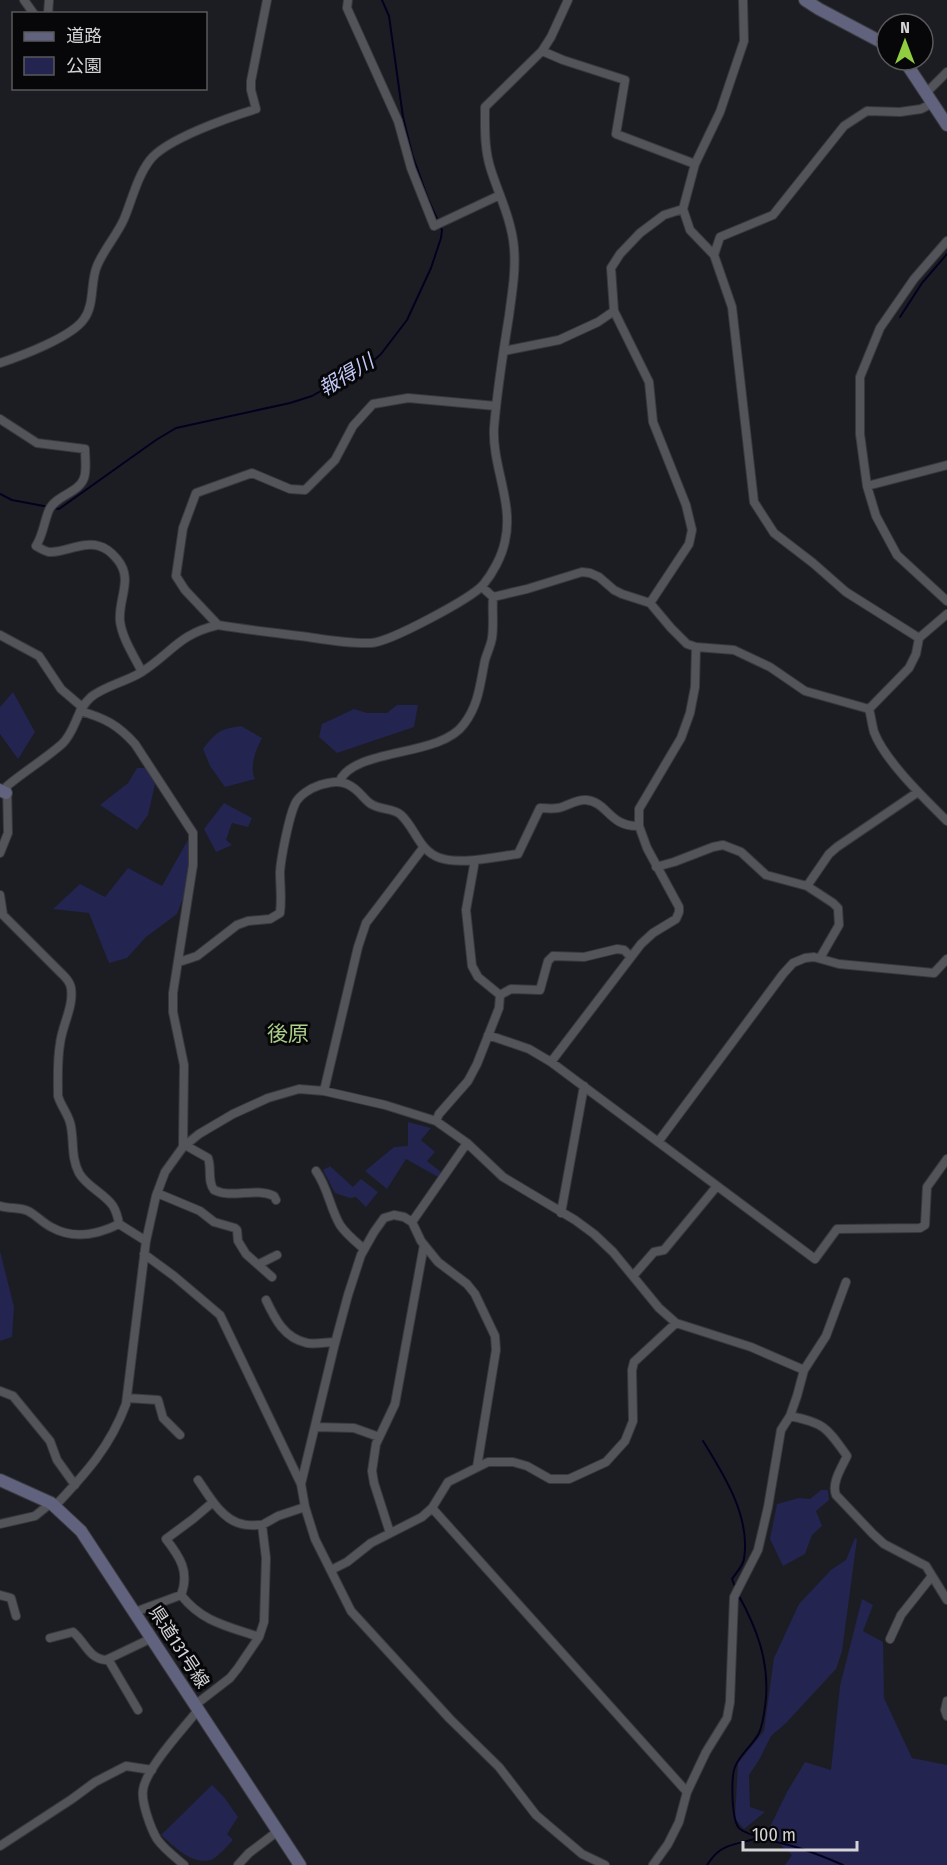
<svg xmlns="http://www.w3.org/2000/svg" width="947" height="1865" font-family="'Fira Sans Condensed','Noto Sans JP',sans-serif">
	<rect width="100%" height="100%" fill="#1c1d22"/>
	<path fill="#23244f" d="M 13,692 L 35,732 L 18,759 L 0,734 L 0,707 Z
		M 397,705 L 418,705 L 414,727 L 337,753 L 319,737 L 322,724 L 354,709 L 367,713 L 387,713 Z
		M 241,726 L 262,738 C 256,750 249,766 255,779 L 225,787 L 210,766 L 203,749 C 216,732 220,729 241,726 Z
		M 137,768 L 146,768 L 155,784 L 148,815 L 137,830 L 100,805 L 128,783 Z
		M 224,803 L 252,818 L 248,827 L 232,823 L 226,840 L 232,845 L 216,852 L 204,829 Z
		M 189,838 L 189,866 L 185,893 L 177,914 L 146,937 L 127,958 L 109,963 L 89,913 L 53,909 L 80,884 L 105,897 L 128,868 L 162,886 Z
		M 408,1122 L 431,1128 L 421,1140 L 435,1152 L 427,1161 L 441,1172 L 438,1177 L 406,1159 L 387,1189 L 365,1171 L 394,1147 L 408,1146 Z
		M 330,1166 L 353,1187 L 361,1179 L 378,1192 L 366,1207 L 356,1197 L 350,1198 L 335,1193 L 323,1170 Z
		M 0,1251 L 14,1307 L 12,1337 L 0,1341 Z
		M 821,1490 L 828,1490 L 829,1500 L 816,1511 L 822,1526 L 812,1535 L 805,1554 L 783,1566 L 770,1539 L 777,1504 L 799,1498 L 810,1499 Z
		M 855,1538 L 857,1539 L 842,1651 L 836,1669 L 786,1723 L 771,1736 L 759,1760 L 749,1775 L 750,1807 L 765,1812 L 744,1829 L 735,1819 L 738,1763 L 764,1731 L 774,1658 L 799,1604 L 831,1570 L 846,1560 Z
		M 862,1599 L 873,1605 L 863,1631 L 883,1642 L 884,1698 L 912,1758 L 947,1765 L 947,1865 L 785,1865 L 792,1855 L 767,1833 L 787,1792 L 805,1762 L 831,1770 L 840,1686 Z
		M 212,1785 L 224,1797 L 238,1817 L 227,1834 L 233,1840 C 228,1845 217,1858 211,1860 C 191,1865 174,1846 161,1835 Z"/>
	<g fill="none" stroke-linecap="round" stroke-linejoin="round">
		<path stroke="#040020" stroke-width="2" d="M 900,317 L 922,283 L 947,254
			M 0,494 L 12,500 L 49,507
			M 54,508 L 59,509 L 156,440 L 176,428 L 290,403 L 312,396 L 372,362 L 381,354 L 407,320 L 431,268 L 441,238 L 442,230 L 428,199 L 412,154 L 403,117 L 389,16 L 382,0
			M 703,1441 C 724,1475 751,1517 744,1559 C 743,1566 736,1573 732,1579 L 736,1589
			M 738,1594 C 756,1627 769,1659 766,1698 C 765,1708 763,1724 759,1733 C 753,1745 740,1754 735,1767 C 731,1777 731,1822 740,1829 C 750,1837 782,1843 796,1847 C 812,1852 827,1858 843,1865
			M 707,1865 C 710,1861 713,1856 717,1853 C 727,1843 746,1843 759,1837"/>
		<defs>
			<path id="street" d="M 24,0 L 34,14
				M 348,0 L 347,8 L 398,121 L 411,168 L 434,226 L 500,195
				M 48,14 L 49,0
				M 542,51 L 563,60 L 625,80 L 616,134 L 695,164 L 683,209 L 690,230 L 714,255 L 732,307 L 754,502 L 774,533 L 813,563 L 846,592 L 919,638
				M 926,93 L 947,72
				M 695,164 L 720,112 L 744,41 L 743,0
				M 947,241 L 914,279 L 880,328 L 860,377 L 860,434 L 867,486 L 876,516 L 897,555 L 947,601
				M 714,255 L 720,237 L 773,215 L 844,126 L 867,111 L 900,112 L 921,109 L 933,103
				M 504,351 L 559,340 L 598,322 L 614,311
				M 0,363 C 21,356 72,337 84,319 C 95,304 90,282 97,266 C 104,249 117,235 124,219 C 132,200 137,177 150,160 C 166,139 230,117 256,109 L 251,90 L 251,81 L 267,0
				M 0,419 L 37,443 L 85,449 C 85,457 87,470 84,478 C 79,493 56,495 49,510 C 44,522 43,535 36,546 C 40,548 44,551 49,552 C 64,553 82,541 99,546 C 107,548 112,553 117,559 C 134,579 118,598 120,621 C 122,638 134,656 142,672
				M 867,486 L 947,465
				M 482,587 L 493,597 L 527,589 L 582,572 L 590,573 L 599,577 L 614,590 L 622,594 L 650,603 L 671,628 L 687,644 L 696,647 L 734,650 L 770,667 L 805,691 L 869,709
				M 650,603 L 689,544 L 692,530 L 686,505 L 653,422 L 649,382 L 614,311 L 611,268 L 620,254 L 640,233 L 664,215 L 683,209
				M 218,625 L 185,590 L 176,576 L 183,528 L 196,493 L 252,473 L 290,489 L 305,490 L 335,460 L 353,426 L 373,404 L 408,398 L 496,406
				M 0,635 L 39,656 L 61,689 L 82,707
				M 869,709 C 871,716 872,725 874,732 C 885,761 925,799 947,821
				M 869,709 L 909,668 L 916,654 L 919,638 L 947,614
				M 80,711 C 105,718 118,725 135,744 L 193,833 L 193,865 L 173,993 L 173,1012 L 184,1065 L 183,1147
				M 339,782 C 354,747 440,758 464,724 C 479,704 480,684 485,660 C 487,653 491,645 492,638 C 494,625 492,610 493,597
				M 0,853 L 8,833 L 7,786 C 25,771 45,759 62,744 C 76,731 76,710 91,697 C 105,686 125,682 140,673 C 171,654 178,634 218,625 C 248,630 278,633 308,637 C 328,640 351,644 371,643 C 390,642 470,599 483,585 C 493,573 502,556 505,541 C 514,503 492,466 494,428 C 497,391 503,353 509,316 C 512,293 516,271 514,248 C 512,221 499,195 491,170 C 484,149 485,128 485,107 L 542,51 L 551,37 L 568,0
				M 475,860 L 466,910 L 472,966 L 478,977 L 500,995
				M 656,867 L 674,862 L 713,847 L 723,845 L 741,852 L 766,875 L 807,886 L 833,903 L 838,908 L 839,925 L 820,958
				M 807,886 L 829,854 L 837,847 L 918,792
				M 0,895 L 3,915 L 61,973 C 65,977 70,981 71,988 C 74,1007 62,1025 60,1044 C 57,1061 58,1079 58,1096 C 61,1107 70,1116 71,1127 C 74,1142 71,1158 79,1173 C 87,1187 104,1193 113,1206 C 116,1211 118,1218 119,1224 L 146,1241
				M 179,962 L 197,956 L 237,925 L 248,921 L 270,919 L 280,913 C 282,899 280,885 280,872 C 281,857 289,817 295,804 C 299,795 311,788 320,785 C 329,783 338,780 347,784 C 359,789 363,799 371,804 C 380,810 394,808 401,815 C 416,829 419,851 440,858 C 461,865 495,857 518,854 L 540,808 C 546,808 553,809 558,808 C 568,806 576,799 586,800 C 608,802 609,827 639,826
				M 500,995 L 511,989 L 540,990 L 548,961 L 553,956 L 584,957 L 617,949 L 624,950 L 631,957
				M 488,1035 L 529,1049 L 551,1062 L 815,1259 L 837,1229 L 920,1228 L 925,1225 L 927,1187 L 947,1159
				M 551,1062 L 641,944 L 653,933 L 676,919 L 679,912 L 679,907 L 647,848 L 639,826 L 639,809 L 681,738 L 690,713 L 695,687 L 696,647
				M 324,1091 L 358,947 L 366,923 L 423,848
				M 436,1121 L 439,1114 L 468,1081 L 477,1064 L 499,1008 L 500,995
				M 658,1142 L 783,974 L 793,963 L 805,958 L 814,957 L 839,964 L 934,973 L 947,959
				M 185,1145 L 208,1158 C 212,1169 207,1181 214,1190 C 232,1199 255,1187 274,1196 L 276,1200
				M 316,1171 C 328,1188 330,1208 340,1225 C 346,1234 356,1242 364,1249
				M 157,1193 L 200,1211 L 214,1222 L 235,1228 L 237,1230 L 238,1241 L 246,1254 L 272,1277
				M 0,1206 C 9,1209 20,1207 28,1211 C 36,1215 43,1223 51,1227 C 74,1240 97,1235 119,1224
				M 561,1213 L 584,1086
				M 412,1222 L 467,1143
				M 144,1254 L 174,1276 L 220,1315 L 301,1484 L 305,1507 L 315,1539 L 351,1611 L 450,1719 L 499,1767 L 536,1815 L 582,1854 L 605,1865
				M 259,1264 L 277,1255
				M 633,1276 L 654,1252 L 664,1250 L 717,1186
				M 266,1300 C 275,1319 284,1338 307,1343 C 315,1345 326,1342 335,1342
				M 0,1391 L 13,1396 L 50,1441 L 57,1460 L 75,1485
				M 127,1398 L 158,1400 L 163,1418 L 180,1435
				M 790,1416 C 825,1423 827,1428 847,1456 C 842,1467 831,1483 836,1495 L 873,1534 L 884,1544 L 926,1566 L 947,1600
				M 315,1427 L 354,1428 L 379,1437
				M 198,1480 C 209,1496 222,1520 242,1524 C 248,1526 256,1525 262,1525
				M 301,1484 L 334,1347 L 348,1295 L 361,1255 L 374,1232 L 384,1218 L 394,1215 L 404,1217 L 412,1222 L 421,1241 L 438,1262 L 467,1284 L 475,1294 L 495,1336 L 496,1350 L 477,1467
				M 55,1506 C 86,1473 110,1447 126,1404 L 146,1241 L 156,1196 L 165,1172 L 183,1147 L 199,1134 L 233,1114 L 268,1098 L 299,1089 L 324,1091 L 385,1105 L 436,1121 L 467,1143 L 503,1177 L 575,1220 L 594,1234 L 613,1252 L 659,1308 L 676,1323 L 751,1347 L 804,1370
				M 432,1508 L 687,1792
				M 0,1524 L 35,1516 L 51,1503
				M 390,1533 L 374,1483 L 372,1471 L 376,1444 L 395,1404 L 424,1245
				M 331,1570 L 347,1562 L 371,1543 L 422,1517 L 432,1508 L 448,1482 L 488,1462 L 513,1462 L 527,1466 L 550,1479 L 569,1479 L 606,1462 L 625,1441 L 633,1421 L 632,1370 L 634,1362 L 676,1323
				M 0,1595 L 11,1598 L 16,1616
				M 181,1595 C 202,1622 227,1626 259,1637
				M 135,1612 L 181,1595 C 190,1572 180,1557 166,1539 L 193,1519 L 213,1502
				M 50,1638 L 73,1632 C 85,1642 89,1659 106,1660 L 152,1638
				M 890,1639 L 901,1615 L 932,1576
				M 108,1659 L 138,1710
				M 947,1701 L 945,1710 L 947,1716
				M 195,1705 L 230,1678 L 238,1668 L 259,1637 L 264,1622 L 266,1558 L 262,1525 L 278,1516 L 305,1507
				M 0,1846 L 72,1799 L 95,1782 L 126,1766 L 152,1770
				M 184,1865 C 175,1857 164,1849 157,1839 C 151,1829 141,1802 143,1790 C 146,1768 184,1728 198,1710
				M 238,1865 L 249,1853 L 278,1831
				M 653,1865 L 668,1844 L 679,1822 L 687,1792 L 706,1752 L 727,1718 L 730,1702 L 734,1597 L 758,1550 L 768,1507 L 781,1430 L 790,1416 L 797,1396 L 804,1370 L 826,1336 L 846,1282"/>
			<path id="secondary" d="M 805,0 L 819,9 L 887,45
				M 904,60 L 947,125
				M 0,790 L 6,793
				M 0,1480 L 51,1503 L 81,1531 L 300,1865"/>
		</defs>
		<use href="#street" stroke="#38383c" stroke-width="10"/>
		<use href="#secondary" stroke="#38383c" stroke-width="14"/>
		<use href="#street" stroke="#53535a" stroke-width="8"/>
		<use href="#secondary" stroke="#61627d" stroke-width="12"/>
	</g>
	<g text-anchor="middle" stroke-width="6" stroke-linejoin="round" paint-order="stroke">
		<g font-size="18" fill="#d4d4d8" stroke="#070709">
			<text transform="translate(179 1647) rotate(57)" y="6">県道131号線</text>
		</g>
		<g font-size="20" font-style="italic" fill="#c4c9f7" stroke="#070709">
			<text transform="translate(346 375) rotate(-31)" y="7">報得川</text>
		</g>
		<g font-size="21" fill="#abce88" stroke="#070709">
			<text x="288" y="1041">後原</text>
		</g>
	</g>
	<rect x="12" y="12" width="195" height="78" fill="#070709" stroke="#59595c" stroke-width="1.5"/>
	<rect x="24" y="32" width="30" height="9" fill="#61627d" stroke="#59595c" stroke-width="1.5"/>
	<text x="66" y="42" font-size="18" fill="#d4d4d8">道路</text>
	<rect x="24" y="57" width="30" height="18" fill="#23244f" stroke="#59595c" stroke-width="1.5"/>
	<text x="66" y="72" font-size="18" fill="#d4d4d8">公園</text>
	<g transform="translate(905 42)"><circle r="28" fill="#070709" stroke="#59595c" stroke-width="1.5"/>
	<path d="M0-4.5L10 22L0 15L-10 22Z" fill="#90cd40"/>
	<text y="-9" font-size="16" font-weight="bold" text-anchor="middle" fill="#d4d4d8">N</text>
	</g>
	<path d="M743 1841v9h114v-9" fill="none" stroke="#d4d4d8" stroke-width="3"/>
	<text x="752" y="1841" font-size="18" fill="#d4d4d8" stroke="#070709" stroke-width="4.5" paint-order="stroke">100 m</text>
</svg>
